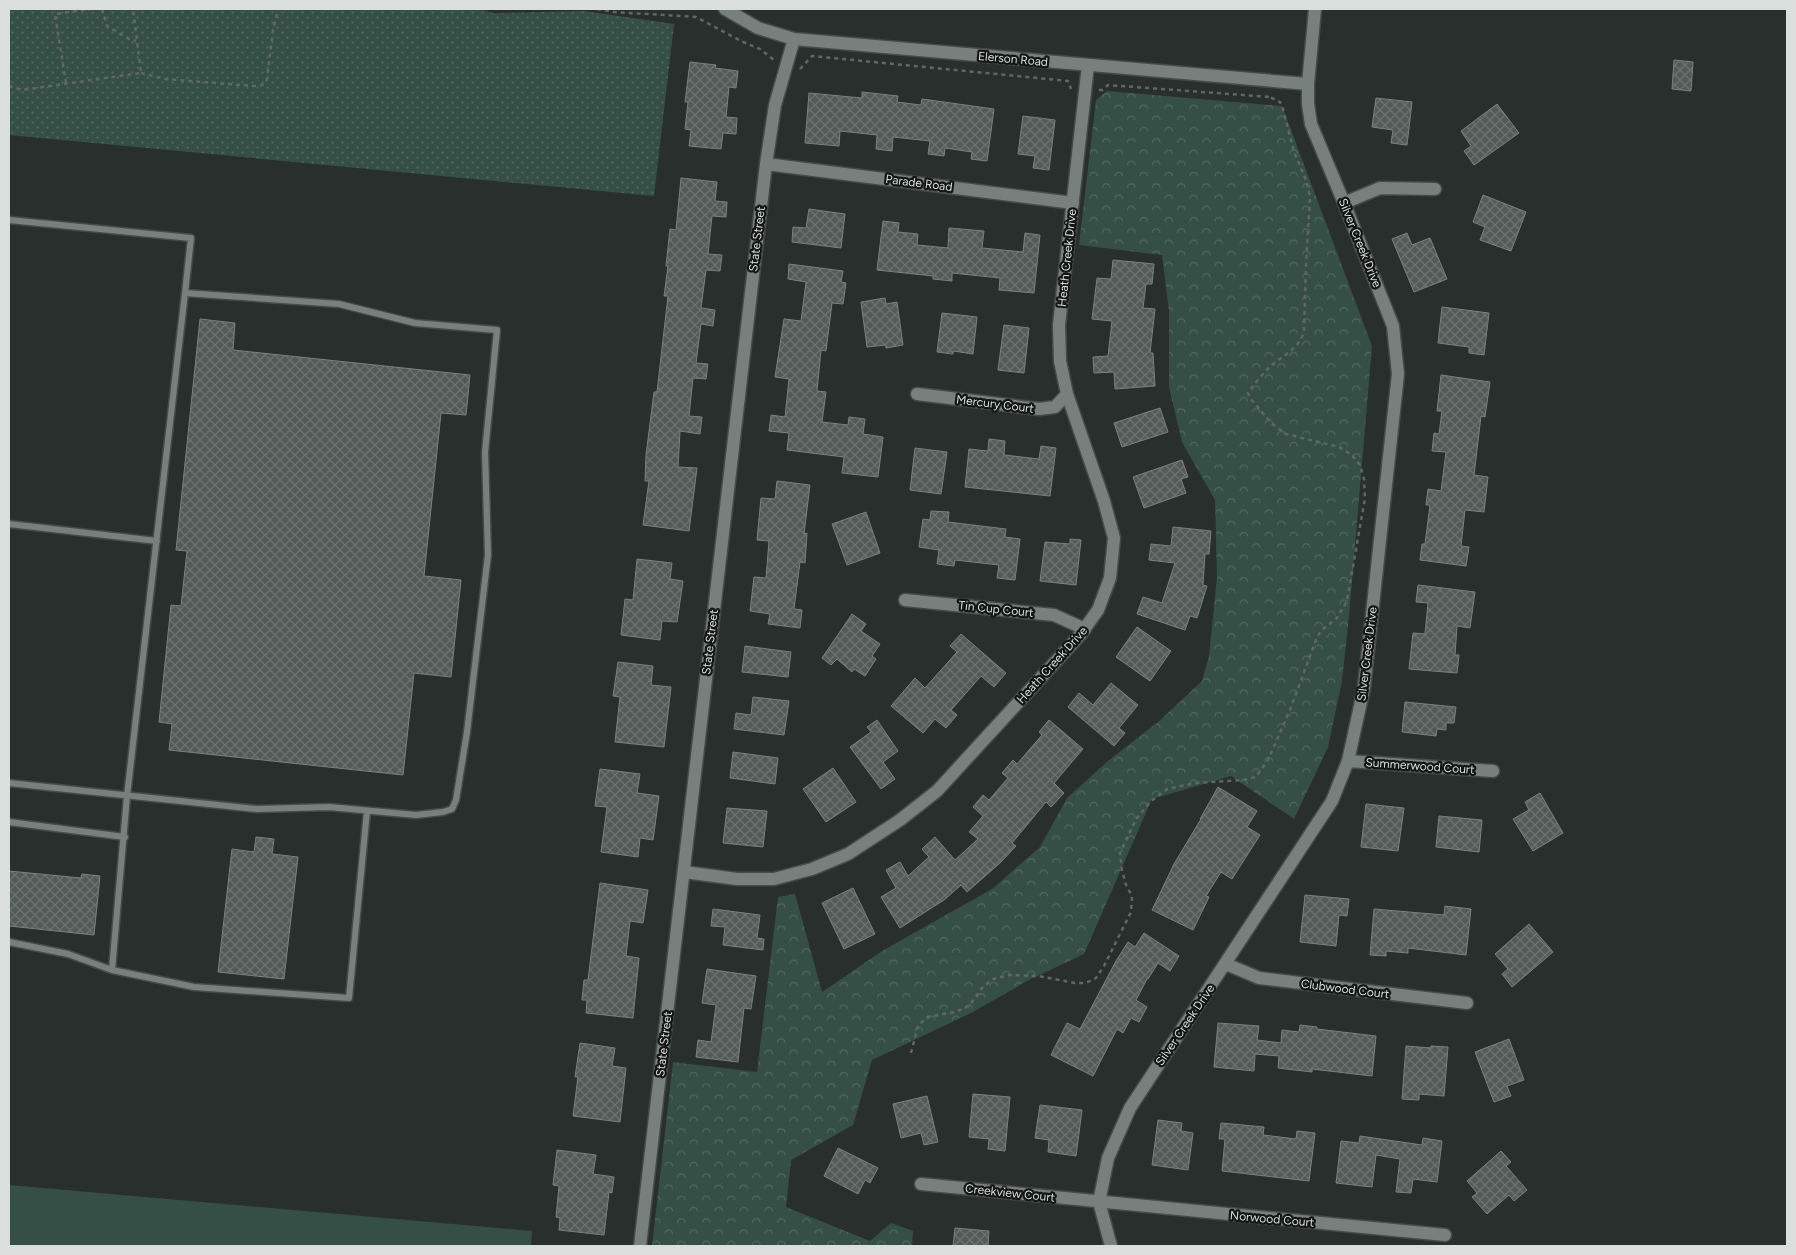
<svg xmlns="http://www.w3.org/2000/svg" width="1796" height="1255" font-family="Figtree,sans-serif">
	<defs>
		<pattern id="forest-crowns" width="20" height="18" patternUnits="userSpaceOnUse" patternTransform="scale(1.25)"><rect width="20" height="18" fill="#354f46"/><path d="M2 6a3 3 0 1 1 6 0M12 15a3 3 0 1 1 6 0" fill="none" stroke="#526860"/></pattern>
		<pattern id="park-dots" width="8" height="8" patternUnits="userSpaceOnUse" patternTransform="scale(1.25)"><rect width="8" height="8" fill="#354f46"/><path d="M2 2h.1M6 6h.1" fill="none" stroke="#526860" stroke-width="1.8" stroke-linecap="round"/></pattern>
		<pattern id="building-cross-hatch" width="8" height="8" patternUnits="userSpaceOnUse" patternTransform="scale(1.25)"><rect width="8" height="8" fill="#535b58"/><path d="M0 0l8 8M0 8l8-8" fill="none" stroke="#6b7270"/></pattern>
	</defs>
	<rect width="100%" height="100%" fill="#282f2c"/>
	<path fill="#354f46" d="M 9,1185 L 532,1231 L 531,1246 L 9,1246 Z"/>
	<path fill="url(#forest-crowns)" d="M 1107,91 L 1282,106 L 1372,346 L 1349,616 L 1342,681 L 1328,747 L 1294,819 L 1231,776 L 1152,799 L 1084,954 L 1027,981 L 971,1013 L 872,1060 L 853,1125 L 791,1160 L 786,1207 L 870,1241 L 891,1223 L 913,1231 L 912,1246 L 652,1246 L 673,1062 L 757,1072 L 778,897 L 795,894 L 822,992 L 882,951 L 992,889 L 1040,847 L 1067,798 L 1108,761 L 1158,722 L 1202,681 L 1209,656 L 1217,577 L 1215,500 L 1182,442 L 1169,387 L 1169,311 L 1162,255 L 1079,245 L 1096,100 Z"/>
	<path fill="url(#park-dots)" d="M 9,9 L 478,9 L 494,13 L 584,11 L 674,24 L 654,196 L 9,135 Z"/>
	<path fill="url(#building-cross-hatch)" stroke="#7a827f" d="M 1674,60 L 1693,62 L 1691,91 L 1672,89 Z
		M 690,62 L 716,65 L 715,68 L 738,71 L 736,88 L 729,87 L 726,117 L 737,118 L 736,134 L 723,133 L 721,149 L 689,146 L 691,130 L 685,129 L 688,102 L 685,102 Z
		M 862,92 L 898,96 L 897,102 L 921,105 L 922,99 L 994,109 L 987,161 L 971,159 L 972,152 L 945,148 L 944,156 L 928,154 L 930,141 L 893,137 L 892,151 L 876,149 L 877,135 L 840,131 L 839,146 L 805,143 L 809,93 L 862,98 Z
		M 1376,98 L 1412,102 L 1407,145 L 1391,143 L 1393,130 L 1372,127 Z
		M 1497,104 L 1519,133 L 1474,165 L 1464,151 L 1471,146 L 1461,131 Z
		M 1023,116 L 1055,120 L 1049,170 L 1033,168 L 1035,156 L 1018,154 Z
		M 681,178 L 717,182 L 715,201 L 727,202 L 726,217 L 712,216 L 708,254 L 722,255 L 720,271 L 706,270 L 701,308 L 715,310 L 713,326 L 701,324 L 696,363 L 708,364 L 706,379 L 693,378 L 689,416 L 702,417 L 700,434 L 680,431 L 678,467 L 697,468 L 689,531 L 643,525 L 649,481 L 645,481 L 646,455 L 654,392 L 657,392 L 668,296 L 664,296 L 668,266 L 666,266 L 670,229 L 676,230 Z
		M 1483,195 L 1526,212 L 1511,251 L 1480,240 L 1485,227 L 1473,222 Z
		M 809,209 L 845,214 L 841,248 L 792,242 L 793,227 L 806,228 Z
		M 883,221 L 899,223 L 898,232 L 918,234 L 917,245 L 948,248 L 949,228 L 984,231 L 982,248 L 1023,252 L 1025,233 L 1040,235 L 1034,293 L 999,290 L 1000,278 L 952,273 L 952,281 L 933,279 L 933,276 L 877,270 Z
		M 1407,233 L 1412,245 L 1430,238 L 1447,279 L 1414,292 L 1392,239 Z
		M 1113,260 L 1154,264 L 1152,284 L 1146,284 L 1143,308 L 1155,309 L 1150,353 L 1153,353 L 1155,386 L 1115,389 L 1114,372 L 1094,373 L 1093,357 L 1108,356 L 1112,321 L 1092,319 L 1097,278 L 1111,279 Z
		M 789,264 L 843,271 L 841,282 L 846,283 L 843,304 L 832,303 L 826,351 L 821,350 L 817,391 L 826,392 L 822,422 L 848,425 L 849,417 L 865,419 L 863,434 L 883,437 L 878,477 L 842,473 L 844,457 L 787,450 L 789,433 L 769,431 L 771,415 L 785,417 L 789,379 L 775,377 L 784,319 L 801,321 L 806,282 L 788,279 Z
		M 885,298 L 886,304 L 897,302 L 903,345 L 886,348 L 886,345 L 867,347 L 861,302 Z
		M 1442,307 L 1489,313 L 1484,355 L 1469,353 L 1469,347 L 1438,343 Z
		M 942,313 L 977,317 L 973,354 L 953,351 L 953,354 L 937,352 Z
		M 200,319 L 235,323 L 233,350 L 470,375 L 466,415 L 441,413 L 424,576 L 461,580 L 451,677 L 414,673 L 403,775 L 169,750 L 172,724 L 159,722 L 171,605 L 181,606 L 187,551 L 176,550 Z
		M 1004,325 L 1029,328 L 1024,373 L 998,370 Z
		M 1441,375 L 1490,382 L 1485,417 L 1481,416 L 1474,475 L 1488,477 L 1484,512 L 1465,510 L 1461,546 L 1469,547 L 1466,566 L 1420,560 L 1422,544 L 1425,544 L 1430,505 L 1426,505 L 1428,489 L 1441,491 L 1446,452 L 1432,451 L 1434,433 L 1439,434 L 1442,411 L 1437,411 Z
		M 1160,408 L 1168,432 L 1122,447 L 1114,423 Z
		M 989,439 L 1005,441 L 1004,455 L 1039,459 L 1041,446 L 1056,448 L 1050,496 L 965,487 L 969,449 L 988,451 Z
		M 915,448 L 947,452 L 941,494 L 910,490 Z
		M 1182,460 L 1188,477 L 1181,479 L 1186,493 L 1144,508 L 1133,477 Z
		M 777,481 L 810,485 L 804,534 L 807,533 L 805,563 L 800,562 L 794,609 L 802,610 L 800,628 L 768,624 L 770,614 L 750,611 L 754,577 L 766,578 L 769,541 L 757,540 L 761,498 L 775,499 Z
		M 931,511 L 949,512 L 948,522 L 1006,529 L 1005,537 L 1020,539 L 1015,580 L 997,578 L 999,565 L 955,560 L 954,566 L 937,564 L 939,550 L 919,547 L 923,519 L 930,520 Z
		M 866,512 L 880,553 L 847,565 L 832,524 Z
		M 1173,527 L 1211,531 L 1209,554 L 1205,554 L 1203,585 L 1207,586 L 1197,618 L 1190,616 L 1185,630 L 1137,614 L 1143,597 L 1162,603 L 1175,563 L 1149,560 L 1151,544 L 1171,546 Z
		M 1070,539 L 1081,540 L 1076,585 L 1040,581 L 1045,542 L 1070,544 Z
		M 637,559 L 672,563 L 670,579 L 683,581 L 677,622 L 662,621 L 660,640 L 621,635 L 625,599 L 633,600 Z
		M 1418,585 L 1475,592 L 1470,628 L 1457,626 L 1455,655 L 1459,655 L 1457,673 L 1409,669 L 1413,633 L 1425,634 L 1428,603 L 1416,602 Z
		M 852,614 L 866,624 L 861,631 L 880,644 L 872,656 L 876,659 L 865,676 L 854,669 L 852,672 L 837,659 L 831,665 L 822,658 Z
		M 1137,627 L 1171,651 L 1150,681 L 1116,657 Z
		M 961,634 L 1006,673 L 994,687 L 981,676 L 951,710 L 957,715 L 946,728 L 935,719 L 923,733 L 891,706 L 915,678 L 925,688 L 957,652 L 950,646 Z
		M 745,646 L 791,652 L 788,677 L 742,672 Z
		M 618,662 L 653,666 L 651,685 L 671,687 L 664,747 L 615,742 L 620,697 L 613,696 Z
		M 1111,683 L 1138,705 L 1119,728 L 1125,733 L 1114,746 L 1068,707 L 1079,693 L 1093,705 Z
		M 753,697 L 789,701 L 784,735 L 734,729 L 736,713 L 751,715 Z
		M 1405,702 L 1456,707 L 1454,723 L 1446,723 L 1446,730 L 1437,729 L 1436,736 L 1402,732 Z
		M 877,720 L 898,751 L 883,762 L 895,779 L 881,789 L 850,747 L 871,732 L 867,727 Z
		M 1049,720 L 1083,749 L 1054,783 L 1064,793 L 1051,807 L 1046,802 L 1012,843 L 1016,846 L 1000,863 L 967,892 L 961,885 L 944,900 L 900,928 L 881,897 L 896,888 L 886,870 L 900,862 L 908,876 L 929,857 L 922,849 L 935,837 L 955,860 L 978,839 L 969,832 L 983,816 L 973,807 L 983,795 L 989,800 L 1008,778 L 1002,773 L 1013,760 L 1017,764 L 1042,735 L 1039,732 Z
		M 733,752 L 778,758 L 775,784 L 730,778 Z
		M 833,768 L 856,802 L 826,822 L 803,789 Z
		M 600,769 L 640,774 L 637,793 L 659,796 L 653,840 L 640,838 L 638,857 L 601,852 L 607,807 L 595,806 Z
		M 1218,787 L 1257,811 L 1247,827 L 1260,835 L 1232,879 L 1221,872 L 1206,896 L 1209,897 L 1193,930 L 1152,910 L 1174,864 L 1201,819 L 1200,819 Z
		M 1540,793 L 1563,833 L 1533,851 L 1513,819 L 1529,810 L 1525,802 Z
		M 1366,804 L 1404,808 L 1398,851 L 1361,847 Z
		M 727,808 L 767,811 L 763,847 L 723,843 Z
		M 1439,816 L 1482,820 L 1479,852 L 1436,847 Z
		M 256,837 L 274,839 L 272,854 L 298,857 L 284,979 L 218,972 L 232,849 L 254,852 Z
		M 9,871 L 81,878 L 82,874 L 100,876 L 94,935 L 9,926 Z
		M 600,883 L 648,890 L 643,923 L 630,921 L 626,956 L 639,958 L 633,1018 L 586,1013 L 587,1000 L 582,1000 L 584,980 L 588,980 Z
		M 853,888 L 875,934 L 844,949 L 822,903 Z
		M 1305,895 L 1349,899 L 1347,916 L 1339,915 L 1336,946 L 1300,942 Z
		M 1445,906 L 1471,909 L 1466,955 L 1408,948 L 1408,953 L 1386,951 L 1386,956 L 1370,955 L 1374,909 L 1444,915 Z
		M 713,909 L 760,915 L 757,938 L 764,939 L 763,950 L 723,945 L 725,927 L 711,926 Z
		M 1529,924 L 1553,952 L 1512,987 L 1502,974 L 1508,969 L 1495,954 Z
		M 1144,933 L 1179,956 L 1170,971 L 1158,963 L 1148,979 L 1147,979 L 1136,1000 L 1147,1007 L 1139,1022 L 1131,1018 L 1123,1033 L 1117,1029 L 1093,1076 L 1051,1055 L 1067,1023 L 1080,1029 L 1116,961 L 1128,942 L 1135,947 Z
		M 707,969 L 756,976 L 751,1009 L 744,1008 L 738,1062 L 696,1057 L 698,1040 L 711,1042 L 716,1005 L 702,1003 Z
		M 1218,1023 L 1259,1026 L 1257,1040 L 1281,1043 L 1282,1030 L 1299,1032 L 1300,1025 L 1317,1027 L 1317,1029 L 1376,1036 L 1372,1076 L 1312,1069 L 1312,1072 L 1278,1068 L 1279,1056 L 1255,1054 L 1254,1071 L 1214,1067 Z
		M 1509,1039 L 1524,1080 L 1507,1086 L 1511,1096 L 1494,1102 L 1475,1052 Z
		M 580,1043 L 615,1048 L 612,1066 L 626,1068 L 620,1122 L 573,1116 L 578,1077 L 575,1077 Z
		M 1406,1046 L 1431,1048 L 1431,1046 L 1448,1047 L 1444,1096 L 1419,1094 L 1419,1100 L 1402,1099 Z
		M 973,1094 L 1010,1097 L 1005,1151 L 988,1149 L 989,1139 L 969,1137 Z
		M 927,1096 L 938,1142 L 924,1145 L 921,1133 L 901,1138 L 893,1104 Z
		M 1040,1105 L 1082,1110 L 1076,1156 L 1048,1152 L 1049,1140 L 1035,1138 Z
		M 1158,1120 L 1182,1123 L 1181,1131 L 1193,1133 L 1188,1170 L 1152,1165 Z
		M 1221,1123 L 1264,1127 L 1263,1135 L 1296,1139 L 1297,1131 L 1315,1133 L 1309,1181 L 1222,1171 L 1225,1139 L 1219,1139 Z
		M 1360,1136 L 1422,1145 L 1423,1138 L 1442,1141 L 1437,1182 L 1413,1179 L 1411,1193 L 1396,1192 L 1400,1159 L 1376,1155 L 1372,1187 L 1336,1183 L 1341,1141 L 1359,1143 Z
		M 838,1148 L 878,1168 L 870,1183 L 865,1180 L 858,1194 L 824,1176 Z
		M 557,1150 L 596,1155 L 593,1174 L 614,1177 L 612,1193 L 609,1192 L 604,1235 L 559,1230 L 560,1218 L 556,1217 L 559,1186 L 553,1185 Z
		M 1501,1151 L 1511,1162 L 1506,1166 L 1527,1190 L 1514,1201 L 1509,1195 L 1487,1214 L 1472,1197 L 1477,1193 L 1467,1181 Z
		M 955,1228 L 989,1231 L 988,1246 L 953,1246 Z"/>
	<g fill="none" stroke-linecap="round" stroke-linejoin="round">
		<defs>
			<path id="service" d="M 9,220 L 191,238 L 185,293 L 339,304 L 415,323 L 497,330 L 485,452 L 488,555 L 467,732 L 456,800 L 452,809 L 443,812 L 416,815 L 329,807 L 257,809 L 9,783
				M 9,524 L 157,541
				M 9,822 L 125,837
				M 9,942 L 68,954 L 112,970 L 194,987 L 349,998 L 367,811
				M 112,970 L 127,796 L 185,293"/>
			<path id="minor" d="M 725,9 L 758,28 L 794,39 L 1308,84
				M 766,164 L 1073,203
				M 1344,203 L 1380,188 L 1435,189
				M 917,394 L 1039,409 L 1055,407 L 1067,394
				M 905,600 L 1054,615 L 1085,629
				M 1348,761 L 1493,771
				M 684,872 L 737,879 L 774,879 L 812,869 L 848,854 L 900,820 L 937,791 L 1080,635 L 1098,610 L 1110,578 L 1114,538 L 1104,501 L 1067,394 L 1060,361 L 1059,325 L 1088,65
				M 1226,964 L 1259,978 L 1467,1003
				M 921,1184 L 1445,1235
				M 640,1246 L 766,164 L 775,105 L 794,39
				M 1111,1246 L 1099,1202 L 1108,1158 L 1130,1108 L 1332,801 L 1348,761 L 1364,688 L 1398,374 L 1393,326 L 1344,203 L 1311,124 L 1308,104 L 1308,84 L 1315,9"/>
		</defs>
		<use href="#service" stroke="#454b49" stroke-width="9"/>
		<use href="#minor" stroke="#454b49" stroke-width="15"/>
		<path stroke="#606764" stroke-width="2.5" stroke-dasharray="4 4" stroke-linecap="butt" d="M 102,9 L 107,26 L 129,39 L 136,41
			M 597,9 L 614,12 L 696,17 L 743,42 L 760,49 L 774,60
			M 800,69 L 812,56 L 1068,81 L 1071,89
			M 141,73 L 165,79 L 253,86 C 259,86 265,86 267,79 L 273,31 L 278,9
			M 66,83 L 55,14 L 91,9
			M 9,86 L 22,90 L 141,73 L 133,9
			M 1099,90 L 1102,90 L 1108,85 L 1270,97
			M 911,1053 L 918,1026 L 927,1017 L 955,1012 L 969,1006 L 982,988 L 993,979 L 1010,975 L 1038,976 L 1075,983 L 1086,983 L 1096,978 L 1104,966 L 1131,912 L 1132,896 L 1126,885 L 1122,870 L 1120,853 L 1136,819 L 1150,802 L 1167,789 L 1196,783 L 1242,780 L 1256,777 L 1268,760 L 1290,710 L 1317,637 L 1322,630 L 1337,618 L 1347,601 L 1365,498 L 1364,479 L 1360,465 L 1352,455 L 1339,447 L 1286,434 L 1271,423 L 1251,399 L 1248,393 C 1255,383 1263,373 1272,365 C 1285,354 1299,349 1304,331 L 1306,265 L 1310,197 L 1306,180 L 1294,152 L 1283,109 L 1280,102 L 1270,97 L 1270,95"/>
		<use href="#service" stroke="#77807c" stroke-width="6"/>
		<use href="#minor" stroke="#77807c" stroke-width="12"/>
	</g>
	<g text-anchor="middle" stroke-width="4.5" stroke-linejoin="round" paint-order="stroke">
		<g font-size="12" fill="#dadfdd" stroke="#131615">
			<text transform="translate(1013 59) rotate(5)" y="4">Elerson Road</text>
			<text transform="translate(919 183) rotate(7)" y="4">Parade Road</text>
			<text transform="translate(757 239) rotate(-83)" y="4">State Street</text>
			<text transform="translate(1360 243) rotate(68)" y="4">Silver Creek Drive</text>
			<text transform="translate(1067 258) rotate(-84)" y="4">Heath Creek Drive</text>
			<text transform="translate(995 404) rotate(7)" y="4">Mercury Court</text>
			<text transform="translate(996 609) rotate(6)" y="4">Tin Cup Court</text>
			<text transform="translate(710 642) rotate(-83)" y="4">State Street</text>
			<text transform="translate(1367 654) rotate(-83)" y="4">Silver Creek Drive</text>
			<text transform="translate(1052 665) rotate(-48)" y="4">Heath Creek Drive</text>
			<text transform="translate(1420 766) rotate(4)" y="4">Summerwood Court</text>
			<text transform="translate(1345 989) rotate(7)" y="4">Clubwood Court</text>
			<text transform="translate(1185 1025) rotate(-56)" y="4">Silver Creek Drive</text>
			<text transform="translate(664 1044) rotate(-83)" y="4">State Street</text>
			<text transform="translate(1010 1193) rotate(6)" y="4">Creekview Court</text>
			<text transform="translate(1272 1219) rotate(5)" y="4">Norwood Court</text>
		</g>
	</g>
	<rect width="1796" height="1255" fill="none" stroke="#dadfdd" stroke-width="20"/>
</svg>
